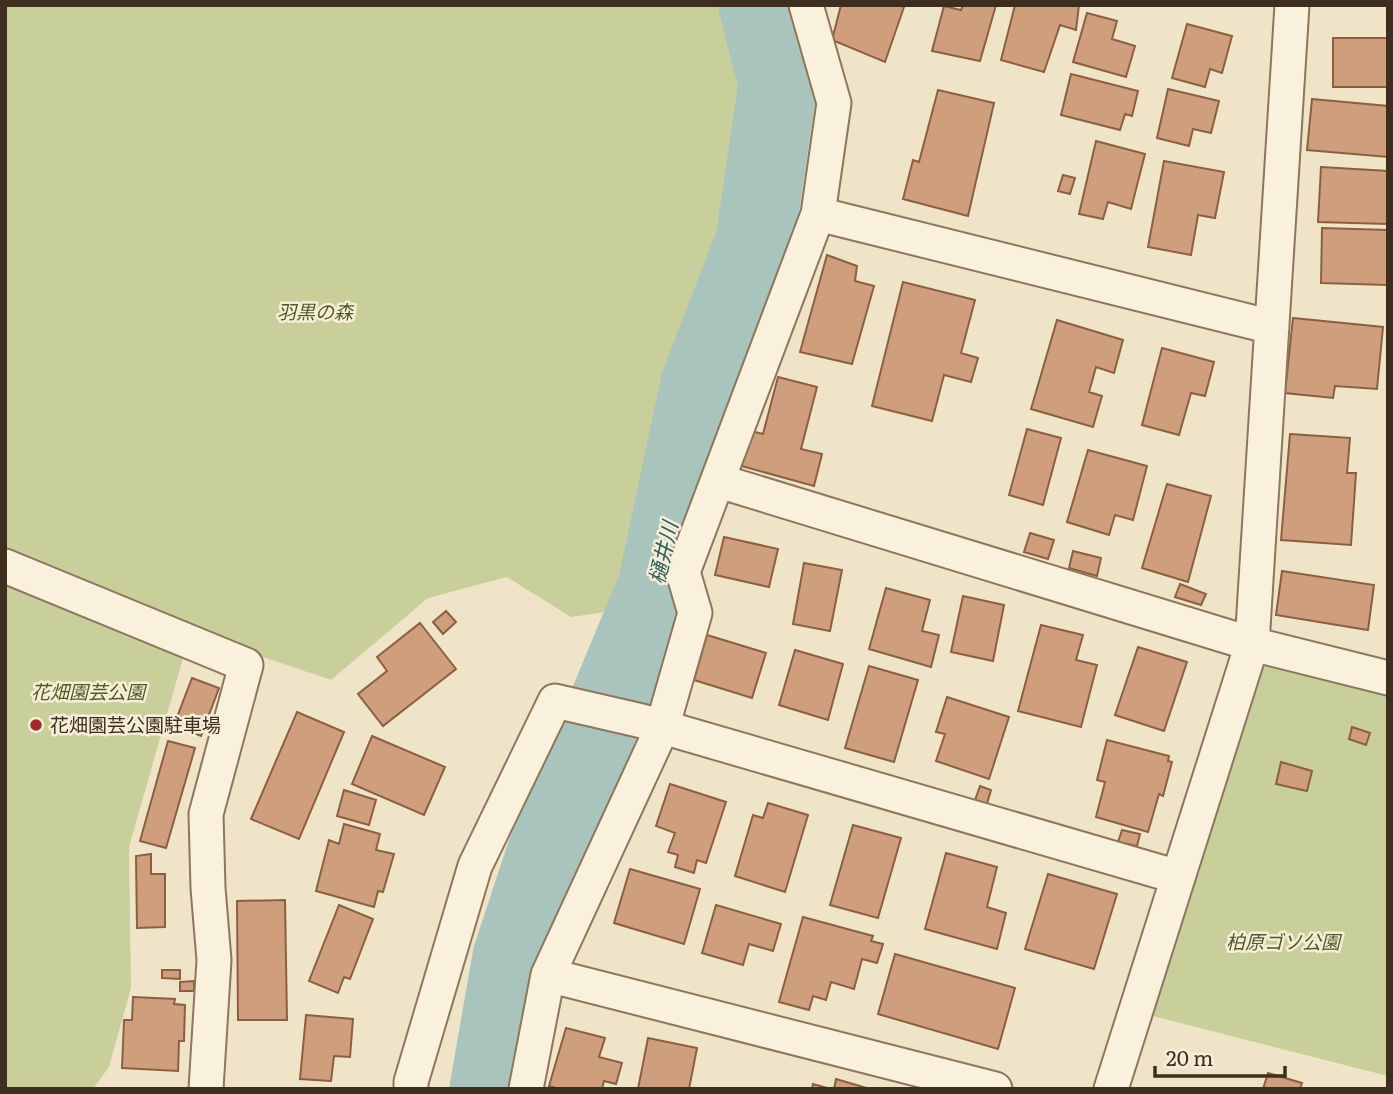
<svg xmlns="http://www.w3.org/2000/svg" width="1393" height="1094" font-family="Literata,'Noto Sans JP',serif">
	<rect width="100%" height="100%" fill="#f0e4c8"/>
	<path fill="#c9cf9b" d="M 5,5 L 740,5 L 740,205 L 674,355 L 636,553 L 606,612 L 571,617 L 507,577 L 428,598 L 331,680 L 5,570 Z
		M 5,575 L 188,641 L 129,847 L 131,988 L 109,1067 L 93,1089 L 5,1089 Z
		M 1264,662 L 1388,694 L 1388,1076 L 1149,1015 Z"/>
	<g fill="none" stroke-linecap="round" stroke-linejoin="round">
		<path stroke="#a9c4bc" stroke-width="79" d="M 489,1089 L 512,957 L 547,851 L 657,587 L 700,384 L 755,241 L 778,84 L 758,5"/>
	</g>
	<path fill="#cf9f7d" stroke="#8d5f41" stroke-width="2" d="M 841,5 L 898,5 L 904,7 L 885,62 L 832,40 Z
		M 963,5 L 996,5 L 980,61 L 932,51 L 944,6 L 961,10 Z
		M 1015,5 L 1079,5 L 1076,30 L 1060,25 L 1044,72 L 1001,60 Z
		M 1087,13 L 1117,21 L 1112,39 L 1135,46 L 1126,77 L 1073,62 Z
		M 1187,24 L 1232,36 L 1222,73 L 1210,69 L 1205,87 L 1172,78 Z
		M 1333,38 L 1388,38 L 1388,87 L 1333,87 Z
		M 1071,74 L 1138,91 L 1132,116 L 1125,114 L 1120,130 L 1061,115 Z
		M 1168,89 L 1219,101 L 1211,133 L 1193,129 L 1189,146 L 1157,138 Z
		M 938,90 L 994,103 L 968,216 L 903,199 L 913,160 L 919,162 Z
		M 1312,99 L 1388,106 L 1388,157 L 1307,150 Z
		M 1096,141 L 1145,154 L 1131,209 L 1108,202 L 1103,219 L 1079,214 Z
		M 1164,161 L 1224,172 L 1215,218 L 1198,215 L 1191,255 L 1148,247 Z
		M 1321,167 L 1388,171 L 1388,224 L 1318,222 Z
		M 1063,175 L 1075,178 L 1070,194 L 1058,191 Z
		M 1322,228 L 1388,230 L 1388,285 L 1321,283 Z
		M 827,255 L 857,266 L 855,281 L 874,286 L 852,364 L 800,352 Z
		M 903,282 L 975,300 L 961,353 L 978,358 L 971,382 L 944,375 L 932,421 L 872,406 Z
		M 1293,318 L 1383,327 L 1377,389 L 1335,386 L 1333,398 L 1285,393 Z
		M 1057,320 L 1123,340 L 1114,373 L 1096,367 L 1089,392 L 1102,396 L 1093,427 L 1031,409 Z
		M 1162,348 L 1214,362 L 1205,396 L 1191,393 L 1179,435 L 1142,425 Z
		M 778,377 L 817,387 L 801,449 L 822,454 L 814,486 L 738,465 L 747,430 L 763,434 Z
		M 1027,429 L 1061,438 L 1043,505 L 1009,495 Z
		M 1290,434 L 1350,438 L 1347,473 L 1356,473 L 1351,545 L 1281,540 Z
		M 1088,450 L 1147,466 L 1133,520 L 1115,515 L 1109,535 L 1067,522 Z
		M 1167,484 L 1211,496 L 1188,582 L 1142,568 Z
		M 1030,533 L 1054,540 L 1048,559 L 1024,552 Z
		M 724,537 L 778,549 L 769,587 L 715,575 Z
		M 1073,551 L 1101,558 L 1097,576 L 1069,568 Z
		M 804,563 L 842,570 L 830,631 L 793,624 Z
		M 1282,571 L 1374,585 L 1368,630 L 1276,615 Z
		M 1180,584 L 1206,594 L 1201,605 L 1175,597 Z
		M 886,588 L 930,600 L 922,631 L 939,635 L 931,667 L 869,649 Z
		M 963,596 L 1004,605 L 993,661 L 951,652 Z
		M 446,611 L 456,622 L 443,634 L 433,622 Z
		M 420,623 L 456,669 L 383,726 L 358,694 L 387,671 L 377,657 Z
		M 1041,625 L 1083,635 L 1076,660 L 1097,665 L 1081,727 L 1018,711 Z
		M 707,635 L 766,653 L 752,698 L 694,680 Z
		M 1138,647 L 1187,662 L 1164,731 L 1115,715 Z
		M 795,650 L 843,664 L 828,720 L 779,705 Z
		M 869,666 L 918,680 L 894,762 L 845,748 Z
		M 192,678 L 219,688 L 201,736 L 174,725 Z
		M 947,697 L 1009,717 L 989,779 L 936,761 L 945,734 L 936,732 Z
		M 297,712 L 344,732 L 299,839 L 251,819 Z
		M 1352,727 L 1370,733 L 1366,745 L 1349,739 Z
		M 372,736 L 445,767 L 424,815 L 352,784 Z
		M 1107,740 L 1169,756 L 1168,761 L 1172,762 L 1163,796 L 1159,794 L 1148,832 L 1096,817 L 1105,782 L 1097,780 Z
		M 168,741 L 195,748 L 166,848 L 140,841 Z
		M 1281,762 L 1312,771 L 1307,791 L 1276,784 Z
		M 670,784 L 726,802 L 706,863 L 697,860 L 694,873 L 675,867 L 678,855 L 668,852 L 675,833 L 656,826 Z
		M 980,786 L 991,790 L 986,807 L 974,803 Z
		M 344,790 L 376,800 L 369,825 L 337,816 Z
		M 768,803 L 808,815 L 785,892 L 735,876 L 753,815 L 763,818 Z
		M 344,824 L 380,834 L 376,850 L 394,854 L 383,892 L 378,891 L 374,907 L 316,891 L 329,840 L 339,844 Z
		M 853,825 L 901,838 L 878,918 L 830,905 Z
		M 1122,830 L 1140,834 L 1137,846 L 1118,842 Z
		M 946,853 L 997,867 L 987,907 L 1006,913 L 997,949 L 925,929 Z
		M 151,854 L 151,874 L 165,874 L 165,927 L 137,928 L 136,856 Z
		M 630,869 L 700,889 L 684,944 L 614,923 Z
		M 1048,874 L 1117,894 L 1094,969 L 1025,949 Z
		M 285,900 L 287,1020 L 238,1020 L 237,901 Z
		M 339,905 L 373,919 L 350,979 L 344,977 L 338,993 L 309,981 Z
		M 716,905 L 781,924 L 773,951 L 749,944 L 743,965 L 702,953 Z
		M 803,917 L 873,936 L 871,941 L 883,944 L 877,963 L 862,959 L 854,989 L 831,982 L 826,1000 L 813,996 L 809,1010 L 779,1002 Z
		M 895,954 L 1015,988 L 998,1049 L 878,1014 Z
		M 162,970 L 180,970 L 180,979 L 162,978 Z
		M 194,981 L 194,991 L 180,991 L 180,982 Z
		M 133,997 L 175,999 L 174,1004 L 185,1005 L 184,1041 L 179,1041 L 178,1071 L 122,1068 L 124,1020 L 132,1020 Z
		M 306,1015 L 353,1019 L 350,1057 L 334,1056 L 331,1081 L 300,1079 Z
		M 566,1028 L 605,1038 L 599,1057 L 622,1063 L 616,1084 L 604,1081 L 602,1089 L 559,1089 L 549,1086 Z
		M 648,1038 L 697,1048 L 689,1089 L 638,1089 Z
		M 1268,1073 L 1302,1083 L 1300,1089 L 1263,1089 Z
		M 836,1079 L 870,1089 L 834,1089 Z
		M 813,1084 L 831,1089 L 812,1089 Z"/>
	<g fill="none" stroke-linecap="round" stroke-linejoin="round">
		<defs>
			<path id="minor" d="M 818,214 L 1272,327
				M 719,481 L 1252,644 L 1388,678
				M 5,566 L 246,665 L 206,814 L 208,888 L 214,960 L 206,1089
				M 548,975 L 995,1089
				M 411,1089 L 411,1082 L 475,866 L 555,701 L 642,721 L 1178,877
				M 526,1089 L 548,975 L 662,728 L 695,613 L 683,572 L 818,214 L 834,103 L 806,5
				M 1111,1089 L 1252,644 L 1292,5"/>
		</defs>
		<use href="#minor" stroke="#8d765c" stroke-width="37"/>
		<use href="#minor" stroke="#faf1dc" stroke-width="33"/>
	</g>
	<circle fill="#9e2a2b" stroke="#f7eed8" stroke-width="2.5" cx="36" cy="725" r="7"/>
	<g text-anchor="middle" stroke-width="5" stroke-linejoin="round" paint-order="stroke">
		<g font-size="19" font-style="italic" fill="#4d5a26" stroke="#f7eed8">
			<text x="315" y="319">羽黒の森</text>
			<text x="88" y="699">花畑園芸公園</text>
			<text x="1283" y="949">柏原ゴソ公園</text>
		</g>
		<g font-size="19" fill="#3d2e20" stroke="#f7eed8" text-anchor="start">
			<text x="50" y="732">花畑園芸公園駐車場</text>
		</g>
		<g font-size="21" font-style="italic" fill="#2f5d5a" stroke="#f7eed8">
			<text transform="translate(664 553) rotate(-77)" y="7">樋井川</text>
		</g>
	</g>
	<rect width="1393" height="1094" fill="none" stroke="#3d2e20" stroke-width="14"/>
	<path d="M1155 1066v10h130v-10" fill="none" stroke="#3d2e20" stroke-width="3.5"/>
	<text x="1166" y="1066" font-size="21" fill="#3d2e20" stroke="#f7eed8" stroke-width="5" paint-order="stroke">20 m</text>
</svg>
